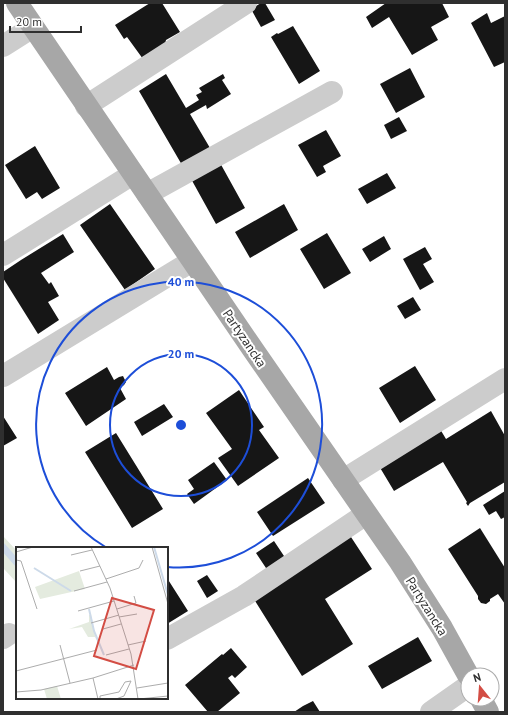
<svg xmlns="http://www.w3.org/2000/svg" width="508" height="715" font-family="'PT Sans',sans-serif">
	<rect width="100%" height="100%" fill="#fff"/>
	<path fill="#e4ebdf" d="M 3,536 L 17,551 L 17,583 L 3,568 Z"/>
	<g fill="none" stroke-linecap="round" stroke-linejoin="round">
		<path stroke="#cddae9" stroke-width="7" d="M 3,547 L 17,563"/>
	</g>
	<path fill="#161616" d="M 150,3 L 162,3 L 180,32 L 166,40 L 165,44 L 143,59 L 127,37 L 124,39 L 115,25 Z
		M 261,3 L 265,3 L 275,20 L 261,27 L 251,9 Z
		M 386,3 L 417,3 L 418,4 L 421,3 L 442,3 L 449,17 L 431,27 L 438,40 L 412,55 L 389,17 L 372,28 L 366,17 Z
		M 487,13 L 491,23 L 505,16 L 505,62 L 494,67 L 471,23 Z
		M 293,26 L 320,71 L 299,84 L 271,37 L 277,33 L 278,34 Z
		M 410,68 L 425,97 L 396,113 L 380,84 Z
		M 166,74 L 186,108 L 199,100 L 196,95 L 202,92 L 199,88 L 223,74 L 225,78 L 222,80 L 231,94 L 207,109 L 206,105 L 190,114 L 210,148 L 182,165 L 139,91 Z
		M 399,117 L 407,131 L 391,139 L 384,125 Z
		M 326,130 L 341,156 L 323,166 L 326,172 L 317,177 L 298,145 Z
		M 35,146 L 60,188 L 42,199 L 37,192 L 26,199 L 5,165 Z
		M 219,161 L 245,208 L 216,224 L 190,177 Z
		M 387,173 L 396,188 L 367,204 L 358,189 Z
		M 110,204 L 155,269 L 125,290 L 80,225 Z
		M 284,204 L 298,230 L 250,258 L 235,232 Z
		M 327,233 L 351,273 L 324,289 L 300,249 Z
		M 63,234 L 74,252 L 41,273 L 49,284 L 51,282 L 59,296 L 48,302 L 59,320 L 38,334 L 3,278 L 3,272 L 21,260 Z
		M 384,236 L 391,249 L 370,262 L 362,249 Z
		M 425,247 L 432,259 L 423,264 L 434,282 L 420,290 L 403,259 Z
		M 413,297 L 421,310 L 405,319 L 397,306 Z
		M 415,366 L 436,400 L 400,423 L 379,388 Z
		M 107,367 L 114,380 L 119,377 L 123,376 L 126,382 L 124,385 L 120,388 L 126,399 L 86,426 L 65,393 Z
		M 239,390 L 264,427 L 259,430 L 279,458 L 238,486 L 218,458 L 232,449 L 206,413 Z
		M 164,404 L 173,417 L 142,436 L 134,422 Z
		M 491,411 L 505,436 L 505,482 L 470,503 L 468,506 L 466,503 L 467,502 L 443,462 L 394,491 L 379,466 L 440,429 L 446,439 Z
		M 3,416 L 17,438 L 3,446 Z
		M 116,433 L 163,509 L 132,528 L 85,452 Z
		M 214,462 L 227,480 L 194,504 L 187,494 L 194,489 L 188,480 Z
		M 308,478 L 325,503 L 273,536 L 257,512 Z
		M 505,491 L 505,517 L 501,519 L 496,511 L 489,515 L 483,505 Z
		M 480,528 L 505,568 L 505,604 L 498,594 L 490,599 L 490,601 L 486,604 L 481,603 L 478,599 L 478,596 L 448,549 Z
		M 349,534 L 372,569 L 325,599 L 353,644 L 302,676 L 252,596 Z
		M 274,541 L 288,562 L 270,574 L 256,553 Z
		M 207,575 L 218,591 L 207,598 L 197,581 Z
		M 167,578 L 188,611 L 167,624 Z
		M 418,637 L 432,661 L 382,689 L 368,666 Z
		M 231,648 L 247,667 L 235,678 L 232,675 L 228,678 L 240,693 L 217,712 L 208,712 L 185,685 L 222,654 L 223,655 Z
		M 313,701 L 320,712 L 294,712 L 303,706 Z"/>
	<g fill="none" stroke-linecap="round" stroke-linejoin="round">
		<path stroke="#ccc" stroke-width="22" d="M 3,46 L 33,27
			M 86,106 L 246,3
			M 147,194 L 332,92
			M 3,255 L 133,174
			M 3,376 L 192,261
			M 343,480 L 505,379
			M 3,638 L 9,634
			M 167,639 L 244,596 L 366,514
			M 431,712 L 468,686"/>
		<path stroke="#a7a7a7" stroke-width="22" d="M 17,3 L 254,351 L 400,562 L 442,628 L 468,675
			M 481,699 L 488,712"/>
	</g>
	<g fill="none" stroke="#1d4ed8" stroke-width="2">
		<circle cx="181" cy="425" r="71"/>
		<path d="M107 548A143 143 0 1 1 167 567"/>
	</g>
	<g text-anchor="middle" stroke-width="4" stroke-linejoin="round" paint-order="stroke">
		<g font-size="13" fill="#2f2f2f" stroke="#fff">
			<text transform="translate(245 338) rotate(56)" y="5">Partyzancka</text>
			<text transform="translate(427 606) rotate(58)" y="5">Partyzancka</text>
		</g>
	</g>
	<g transform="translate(16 547)">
		<rect width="152" height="152" fill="#fff"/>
		<path d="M 63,24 L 69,42 L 24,52 L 19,40 ZM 75,67 L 79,89 L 89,108 L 79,90 L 72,90 L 66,80 L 53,82 L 73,75 L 73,68 ZM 41,139 L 45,152 L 31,152 L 28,142 Z" fill="#e4ebdf"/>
		<path fill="none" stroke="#cddae9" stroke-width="2" d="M 138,0 L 152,48M 18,21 L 55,44M 73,62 L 78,84 L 88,108"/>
		<path fill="none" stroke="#acacac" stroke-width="1" d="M 75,0 L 94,41 L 115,107 L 122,152M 136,0 L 152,57M 0,5 L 17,0M 55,8 L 76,3M 0,13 L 5,14 L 21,62M 64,24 L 84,19M 90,32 L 123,21 L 127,13M 58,44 L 91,35M 152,59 L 152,78M 101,62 L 120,56 L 118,49M 62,64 L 98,54M 103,70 L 121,67M 75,76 L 103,68M 87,82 L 105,77M 44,98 L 54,136M 112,98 L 130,94M 90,108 L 113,102M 0,124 L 81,103M 77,131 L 82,152M 121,141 L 152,136M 0,145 L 25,143 L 77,131 L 118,118M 84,152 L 84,149 L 103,145 L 109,135 L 115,134 L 108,149 L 100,152M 123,152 L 152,149"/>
		<path fill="#d34d44" fill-opacity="0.15" stroke="#d34d44" stroke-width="2" d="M 96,51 L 138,63 L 120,122 L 78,109 Z"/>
		<rect width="152" height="152" fill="none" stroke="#2f2f2f" stroke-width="2"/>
	</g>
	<circle cx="181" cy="425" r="6" fill="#1d4ed8" stroke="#fff" stroke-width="2"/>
	<g font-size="12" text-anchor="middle" font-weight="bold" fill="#1d4ed8" stroke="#fff" stroke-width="4" stroke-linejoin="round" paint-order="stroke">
		<text x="181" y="286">40 m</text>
		<text x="181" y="358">20 m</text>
	</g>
	<rect width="508" height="715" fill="none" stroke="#2f2f2f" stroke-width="8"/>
	<g transform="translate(480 687) rotate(343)"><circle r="19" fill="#ffffff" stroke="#acacac"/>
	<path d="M0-3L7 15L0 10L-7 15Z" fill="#d34d44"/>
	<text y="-6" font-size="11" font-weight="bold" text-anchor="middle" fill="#2f2f2f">N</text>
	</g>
	<path d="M10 26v6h71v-6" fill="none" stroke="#2f2f2f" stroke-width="2"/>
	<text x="16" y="26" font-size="12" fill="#2f2f2f" stroke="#ffffff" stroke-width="3" paint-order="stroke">20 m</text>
</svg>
